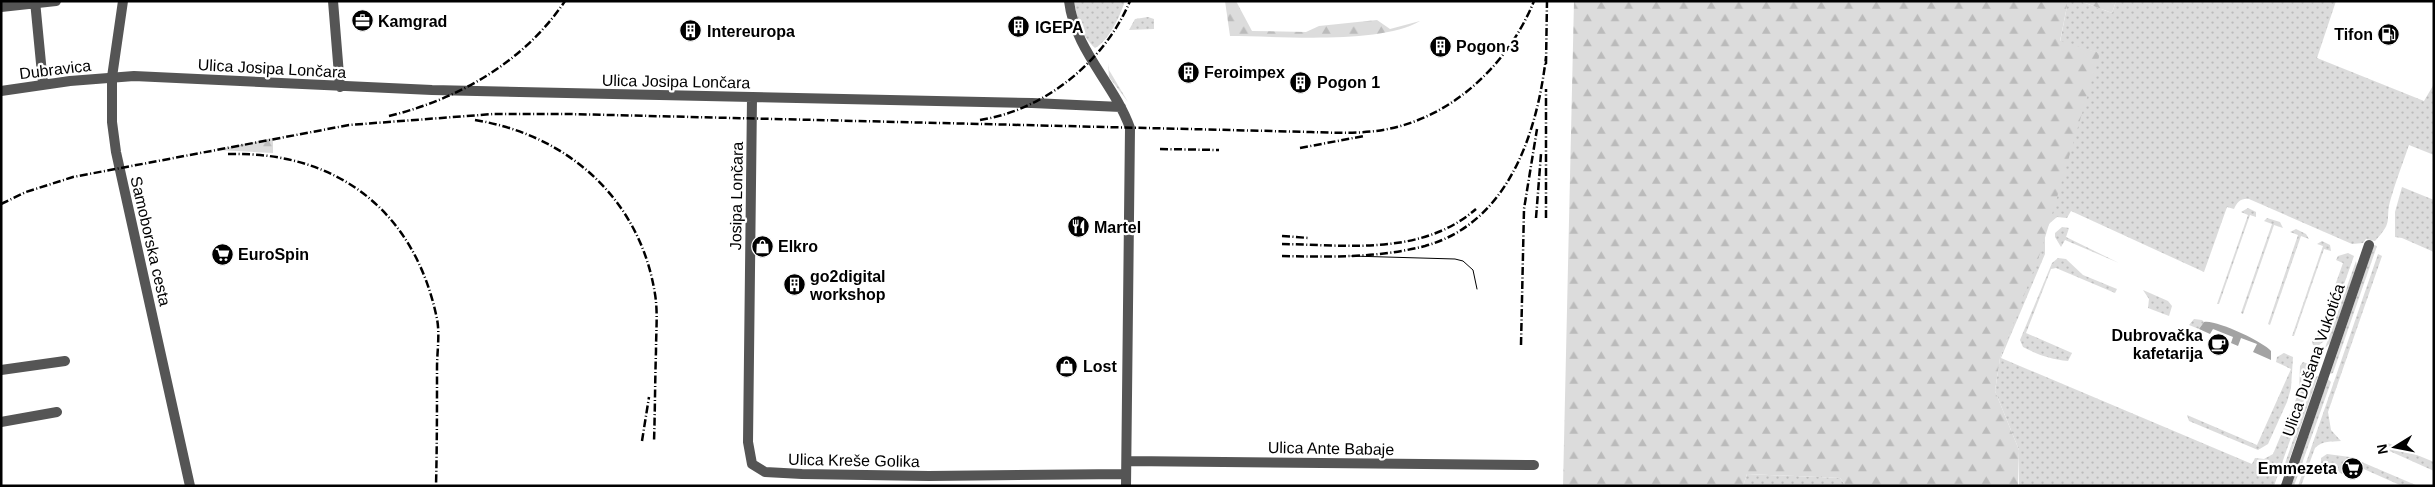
<svg xmlns="http://www.w3.org/2000/svg" width="2435" height="487" font-family="Arial,sans-serif">
	<defs>
		<pattern id="grass-dots" width="8" height="8" patternUnits="userSpaceOnUse" patternTransform="scale(1.25)"><rect width="8" height="8" fill="#dcdcdc"/><path d="M2 2h.1M6 6h.1" fill="none" stroke="#bbb" stroke-width="1.8" stroke-linecap="round"/></pattern>
		<pattern id="forest-firs" width="22" height="20" patternUnits="userSpaceOnUse" patternTransform="scale(1.25)"><rect width="22" height="20" fill="#dcdcdc"/><path d="M5 1l3.5 6h-7zM16 11l3.5 6h-7z" fill="#bbb"/></pattern>
	</defs>
	<rect width="100%" height="100%" fill="#fff"/>
	<path fill="url(#grass-dots)" d="M 1074,1 L 1125,1 C 1120,16 1109,41 1095,48 C 1080,34 1078,21 1074,1 Z
		M 2068,1 L 2080,1 L 2112,13 L 2116,1 L 2336,1 L 2317,58 L 2424,101 L 2434,84 L 2434,155 L 2409,145 C 2403,163 2396,180 2391,198 C 2384,220 2395,220 2375,241 L 2366,239 L 2363,243 L 2352,244 L 2249,199 C 2241,198 2237,202 2234,209 L 2227,207 L 2204,272 L 2071,211 L 2067,218 L 2057,217 L 2050,223 L 2046,229 L 2099,53 L 2060,42 Z
		M 1148,17 L 1154,19 L 1154,29 L 1129,30 L 1135,19 Z
		M 1108,63 L 1109,70 L 1128,102 L 1109,77 Z
		M 2402,187 L 2434,200 L 2434,252 L 2402,238 L 2395,237 L 2395,212 Z
		M 2248,208 L 2256,212 L 2256,217 L 2250,215 L 2219,304 L 2217,304 L 2248,215 L 2241,212 Z
		M 2267,218 L 2280,222 L 2283,228 L 2274,225 L 2243,314 L 2241,313 L 2272,224 L 2264,221 Z
		M 2062,227 L 2069,228 L 2066,237 L 2119,263 L 2065,240 L 2061,247 L 2055,237 L 2055,233 Z
		M 2296,229 L 2306,234 L 2309,239 L 2301,236 L 2270,325 L 2268,324 L 2298,235 L 2290,232 Z
		M 2045,236 L 2045,254 L 2001,358 L 2252,464 L 2255,458 L 2264,459 L 2273,454 L 2299,392 L 2300,366 L 2303,362 L 2312,365 L 2314,372 L 2274,486 L 2019,486 L 2019,450 L 1995,391 L 2000,358 Z
		M 2322,241 L 2330,245 L 2331,251 L 2324,249 L 2294,336 L 2292,336 L 2323,246 L 2317,244 Z
		M 2374,245 L 2377,246 L 2333,373 L 2330,374 Z
		M 2348,253 L 2354,256 L 2324,341 L 2318,346 L 2313,345 L 2312,341 L 2315,342 L 2343,263 L 2336,260 L 2338,256 Z
		M 2378,254 L 2382,256 L 2328,412 L 2331,430 L 2341,441 C 2331,442 2323,440 2315,448 L 2301,486 L 2298,486 Z
		M 2058,258 L 2066,259 L 2083,275 L 2117,289 L 2115,293 L 2056,268 L 2051,269 L 2026,333 L 2072,353 L 2068,361 C 2050,359 2038,355 2023,347 L 2020,340 L 2052,263 Z
		M 2356,261 L 2357,266 L 2330,343 L 2325,348 Z
		M 2143,290 L 2168,301 L 2172,306 L 2169,316 L 2148,308 L 2149,299 Z
		M 2194,319 L 2202,320 L 2204,322 L 2199,329 L 2189,325 Z
		M 2284,353 L 2293,357 L 2291,388 L 2287,402 L 2268,444 L 2258,450 L 2189,421 L 2187,415 L 2257,445 L 2291,369 L 2276,362 L 2277,357 Z
		M 2318,376 L 2285,472 L 2283,469 L 2315,377 Z
		M 2328,379 L 2331,382 L 2294,486 L 2291,486 Z
		M 2388,443 L 2434,462 L 2434,471 L 2385,449 Z
		M 2327,454 L 2350,457 L 2418,486 L 2402,486 L 2348,462 L 2342,474 L 2321,463 L 2321,458 Z
		M 1747,474 L 1840,478 L 1846,486 L 1743,486 Z"/>
	<path fill="url(#forest-firs)" d="M 1225,1 L 1236,1 L 1252,31 L 1306,32 L 1319,26 L 1377,20 L 1390,29 L 1420,21 C 1379,45 1280,36 1230,36 Z
		M 1574,1 L 2068,1 L 2060,41 L 2100,53 L 2041,251 L 2000,358 L 1995,391 L 2019,450 L 2018,486 L 1846,486 L 1840,478 L 1747,474 L 1743,486 L 1563,486 Z
		M 2080,1 L 2116,1 L 2112,13 Z
		M 273,138 L 273,153 L 216,150 Z"/>
	<path fill="#a3a3a3" d="M 2204,322 C 2215,319 2264,342 2271,351 L 2271,360 L 2253,352 L 2257,344 L 2241,338 L 2238,346 L 2231,343 L 2233,337 L 2213,329 L 2210,334 L 2199,329 Z"/>
	<g fill="none" stroke-linecap="round" stroke-linejoin="round">
		<path stroke="#555" stroke-width="10" d="M 35,1 L 43,84
			M 333,1 L 340,87
			M 1069,1 C 1075,51 1114,83 1130,128 L 1126,486
			M 1,7 L 56,1
			M 1,91 L 70,81 L 134,76 L 432,90 L 1032,103 L 1121,107
			M 752,98 L 748,442 L 752,464 L 765,472 L 802,474 L 929,476 L 1126,474
			M 1,370 L 65,361
			M 1,422 L 57,412
			M 1127,461 L 1534,465
			M 2286,486 L 2369,245"/>
		<path stroke="#555" stroke-width="10" d="M 123,1 L 112,77 L 112,122 L 116,152 L 190,486"/>
		<path stroke="#000" stroke-width="1" d="M 1351,256 L 1455,259 L 1463,261 L 1473,270 L 1477,289"/>
		<path stroke="#000" stroke-width="2.5" stroke-dasharray="8 2.5 1 2.5" stroke-linecap="butt" d="M 1546,64 L 1547,1
			M 389,116 C 459,99 524,62 565,1
			M 475,120 C 568,135 640,199 655,294 C 658,312 656,332 656,351 C 655,381 655,412 654,442
			M 980,120 C 1045,110 1105,61 1130,1
			M 1300,148 L 1364,136
			M 1160,149 L 1219,150
			M 228,154 C 337,151 415,211 437,319 C 440,334 437,352 437,368 C 437,407 437,446 436,486
			M 1,204 L 26,192 L 73,177 L 349,125 L 493,114 L 569,114 L 1311,132 C 1337,133 1363,134 1388,129 C 1454,116 1509,63 1534,1
			M 1536,218 L 1541,154
			M 1546,218 L 1546,89
			M 1282,236 L 1309,238
			M 1282,244 C 1348,245 1422,256 1476,209
			M 1282,256 C 1330,257 1378,258 1425,246 C 1508,223 1537,134 1546,57
			M 1521,345 L 1524,209 L 1537,129
			M 642,441 L 649,397"/>
	</g>
	<defs>
		<symbol id="office-disc" viewBox="-11 -11 22 22"><circle r="9.5" fill="#000" stroke="#fff"/><path d="M-6-3h4V-5.5h4V-3h4V5H-6ZM-1-4.5V-3h2v-1.5ZM-6 0V1H6V0Z" fill="#fff"/></symbol>
		<symbol id="building-disc" viewBox="-11 -11 22 22"><circle r="9.5" fill="#000" stroke="#fff"/><path d="M-4-6H4V6H1V3H-1V6H-4ZM-2.5-4.3h1.7v1.8h-1.7ZM.8-4.3h1.7v1.8H.8ZM-2.5-1h1.7V.8h-1.7ZM.8-1h1.7V.8H.8Z" fill="#fff"/></symbol>
		<symbol id="fuel-disc" viewBox="-11 -11 22 22"><circle r="9.5" fill="#000" stroke="#fff"/><path d="M-5.5-6h7V0h2V4h1.3V-2.5L3-4.5l.8-.8L6-3V5H2.5V1h-1V6h-7ZM-4.2-4.7v3.2H.2V-4.7Z" fill="#fff"/></symbol>
		<symbol id="restaurant-disc" viewBox="-11 -11 22 22"><circle r="9.5" fill="#000" stroke="#fff"/><path d="M-5-6h1v4h1v-4h1v4h1v-4h1v5L-1.5 .5V6h-2V.5L-5-1ZM5-6V6H3V1.5H1.5Q1.5-4 5-6Z" fill="#fff"/></symbol>
		<symbol id="shop-disc" viewBox="-11 -11 22 22"><circle r="9.5" fill="#000" stroke="#fff"/><path d="M-5-2.5h2.3a2.7 3.5 0 0 1 5.4 0H5L5.5 6h-11ZM-1.5-2.5h3a1.5 2.3 0 0 0-3 0Z" fill="#fff"/></symbol>
		<symbol id="supermarket-disc" viewBox="-11 -11 22 22"><circle r="9.5" fill="#000" stroke="#fff"/><path d="M-6-5.5h2.5l.6 2H6L4.5 2H-2.5L-4.4-4H-6ZM-1.5 3.2a1.3 1.3 0 1 0 .1 0ZM3 3.2a1.3 1.3 0 1 0 .1 0Z" fill="#fff"/></symbol>
		<symbol id="cafe-disc" viewBox="-11 -11 22 22"><circle r="9.5" fill="#000" stroke="#fff"/><path d="M-5.5-4.5H6V0H3Q3 3.5 0 3.5H-2.5Q-5.5 3.5-5.5 0ZM3-3.2v2h1.7v-2ZM-6 4.5H4V6H-6Z" fill="#fff"/></symbol>
	</defs>
	<g fill-rule="evenodd">
		<use href="#office-disc" x="350" y="8" width="25" height="25"/>
		<use href="#building-disc" x="1006" y="14" width="25" height="25"/>
		<use href="#building-disc" x="678" y="18" width="25" height="25"/>
		<use href="#fuel-disc" x="2376" y="22" width="25" height="25"/>
		<use href="#building-disc" x="1428" y="34" width="25" height="25"/>
		<use href="#building-disc" x="1176" y="60" width="25" height="25"/>
		<use href="#building-disc" x="1288" y="70" width="25" height="25"/>
		<use href="#restaurant-disc" x="1066" y="214" width="25" height="25"/>
		<use href="#shop-disc" x="750" y="234" width="25" height="25"/>
		<use href="#supermarket-disc" x="210" y="242" width="25" height="25"/>
		<use href="#building-disc" x="782" y="272" width="25" height="25"/>
		<use href="#cafe-disc" x="2206" y="332" width="25" height="25"/>
		<use href="#shop-disc" x="1054" y="354" width="25" height="25"/>
		<use href="#supermarket-disc" x="2340" y="456" width="25" height="25"/>
	</g>
	<g text-anchor="middle" stroke-width="4.5" stroke-linejoin="round" paint-order="stroke">
		<g font-size="16" font-weight="bold" fill="#000" stroke="#fff" text-anchor="start">
			<text x="378" y="27">Kamgrad</text>
			<text x="1035" y="33">IGEPA</text>
			<text x="707" y="37">Intereuropa</text>
			<text x="2373" y="40" text-anchor="end">Tifon</text>
			<text x="1456" y="52">Pogon 3</text>
			<text x="1204" y="78">Feroimpex</text>
			<text x="1317" y="88">Pogon 1</text>
			<text x="1094" y="233">Martel</text>
			<text x="778" y="252">Elkro</text>
			<text x="238" y="260">EuroSpin</text>
			<text x="810" y="282">go2digital<tspan x="810" dy="18">workshop</tspan></text>
			<text x="2203" y="341" text-anchor="end">Dubrovačka<tspan x="2203" dy="18">kafetarija</tspan></text>
			<text x="1083" y="372">Lost</text>
			<text x="2337" y="474" text-anchor="end">Emmezeta</text>
		</g>
		<g font-size="16" fill="#000" stroke="#fff">
			<text transform="translate(272 68) rotate(3)" y="6">Ulica Josipa Lončara</text>
			<text transform="translate(55 69) rotate(-7)" y="6">Dubravica</text>
			<text transform="translate(676 81) rotate(1)" y="6">Ulica Josipa Lončara</text>
			<text transform="translate(736 196) rotate(-89)" y="6">Josipa Lončara</text>
			<text transform="translate(151 241) rotate(77)" y="6">Samoborska cesta</text>
			<text transform="translate(2313 360) rotate(-71)" y="6">Ulica Dušana Vukotića</text>
			<text transform="translate(1331 448) rotate(1)" y="6">Ulica Ante Babaje</text>
			<text transform="translate(854 460) rotate(1)" y="6">Ulica Kreše Golika</text>
		</g>
	</g>
	<rect width="2435" height="487" fill="none" stroke="#000000" stroke-width="5"/>
	<g transform="translate(2395 447) rotate(260)" stroke="#ffffff" stroke-width="4" paint-order="stroke">
	<path d="M0-4L9 19L0 12L-9 19Z" fill="#000000"/>
	<text y="-8" font-size="14" font-weight="bold" text-anchor="middle" fill="#000000">N</text>
	</g>
</svg>
